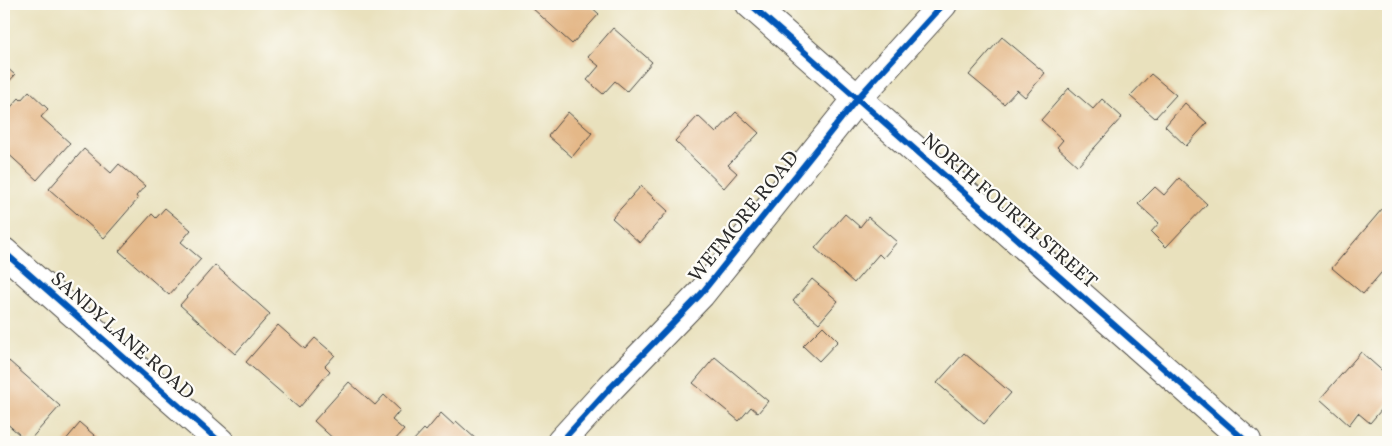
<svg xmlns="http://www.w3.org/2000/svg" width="1392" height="446" font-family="Vollkorn,serif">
	<rect width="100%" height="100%" fill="#fdfcf7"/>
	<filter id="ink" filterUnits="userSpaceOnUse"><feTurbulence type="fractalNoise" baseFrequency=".02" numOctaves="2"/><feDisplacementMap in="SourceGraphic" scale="10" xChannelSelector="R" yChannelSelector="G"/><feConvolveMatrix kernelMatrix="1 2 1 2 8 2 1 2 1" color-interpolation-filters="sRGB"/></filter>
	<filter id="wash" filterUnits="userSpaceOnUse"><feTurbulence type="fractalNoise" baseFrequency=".0096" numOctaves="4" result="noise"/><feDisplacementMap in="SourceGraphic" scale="20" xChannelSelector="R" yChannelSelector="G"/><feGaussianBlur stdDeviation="1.12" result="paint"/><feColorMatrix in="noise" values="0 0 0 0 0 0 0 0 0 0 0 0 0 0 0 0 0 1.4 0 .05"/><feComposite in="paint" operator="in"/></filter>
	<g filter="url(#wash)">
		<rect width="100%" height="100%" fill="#e9e1bd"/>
		<g id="blocks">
			<path fill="#e4b888" d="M 534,4 L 588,4 L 599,14 L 572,44 L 531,7 Z
				M 613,28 L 652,62 L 627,91 L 615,81 L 603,94 L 587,80 L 599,66 L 588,57 Z
				M 1002,37 L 1045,73 L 1025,97 L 1017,90 L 1004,104 L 969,75 Z
				M 4,65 L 15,75 L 4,87 Z
				M 1151,74 L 1176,95 L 1155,118 L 1130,96 Z
				M 1069,88 L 1093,109 L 1102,99 L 1122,117 L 1078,166 L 1057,147 L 1063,140 L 1041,120 Z
				M 29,91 L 48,109 L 41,117 L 70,143 L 37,180 L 4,150 L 4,115 L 19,98 L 21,100 Z
				M 1185,103 L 1207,123 L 1186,146 L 1165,126 Z
				M 568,112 L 592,133 L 572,157 L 548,136 Z
				M 736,112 L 759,133 L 728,165 L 737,173 L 724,188 L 675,141 L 698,116 L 716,133 Z
				M 84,149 L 111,173 L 119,164 L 145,186 L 136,196 L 138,199 L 104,238 L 49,189 Z
				M 1179,178 L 1207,204 L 1166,247 L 1151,232 L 1159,223 L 1138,204 L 1155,187 L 1164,195 Z
				M 641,186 L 668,211 L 640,243 L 612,218 Z
				M 1388,202 L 1388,265 L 1363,294 L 1332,268 Z
				M 165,208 L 191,230 L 181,242 L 201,259 L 169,295 L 119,251 L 152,214 L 156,218 Z
				M 845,214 L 860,227 L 868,217 L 897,242 L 883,258 L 879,254 L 854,283 L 815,248 Z
				M 215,265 L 270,314 L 235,354 L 180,305 Z
				M 812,279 L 838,301 L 819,323 L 793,301 Z
				M 278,325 L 305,349 L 315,338 L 335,355 L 325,366 L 330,371 L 299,408 L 246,362 Z
				M 823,326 L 838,341 L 819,361 L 803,346 Z
				M 1361,352 L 1388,376 L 1388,402 L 1370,423 L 1358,413 L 1349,425 L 1320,399 Z
				M 964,353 L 1011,393 L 984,424 L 937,383 Z
				M 715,357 L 768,401 L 758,413 L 751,407 L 739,421 L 693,383 Z
				M 9,361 L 60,406 L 28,442 L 4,421 L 4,368 Z
				M 349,382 L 375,405 L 384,395 L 400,410 L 392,420 L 404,430 L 393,442 L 337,442 L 314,421 Z
				M 441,413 L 454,425 L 456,421 L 477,440 L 474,442 L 412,442 L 424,429 L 426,431 Z
				M 80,423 L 102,442 L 64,442 Z"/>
		</g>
	</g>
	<g filter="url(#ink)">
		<use href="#blocks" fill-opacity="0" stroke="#484641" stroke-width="1"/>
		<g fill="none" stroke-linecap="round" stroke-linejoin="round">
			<defs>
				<path id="minor" d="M 750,4 L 1247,442
					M 4,252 L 220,442
					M 561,442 L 611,387 L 701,294 L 857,99 L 943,4"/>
			</defs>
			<use href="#minor" stroke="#484641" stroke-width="30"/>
			<use href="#minor" stroke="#fff" stroke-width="28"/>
			<defs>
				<path id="cycleway" d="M 750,4 L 1247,442
					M 4,252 L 220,442
					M 561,442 L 611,387 L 701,294 L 857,99 L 943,4"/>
			</defs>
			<use href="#cycleway" stroke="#fdfcf7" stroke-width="9"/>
			<use href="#cycleway" stroke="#0057b8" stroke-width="6"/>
		</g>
	</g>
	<g text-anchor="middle" stroke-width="4.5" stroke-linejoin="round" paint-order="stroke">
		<g font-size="20" fill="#2b2b2b" stroke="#fdfcf7">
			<text transform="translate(1010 210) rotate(41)" y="7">NORTH FOURTH STREET</text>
			<text transform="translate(743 216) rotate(-51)" y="7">WETMORE ROAD</text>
			<text transform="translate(123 335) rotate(41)" y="7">SANDY LANE ROAD</text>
		</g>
	</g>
	<rect width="1392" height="446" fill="none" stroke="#fdfcf7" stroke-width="20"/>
</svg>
